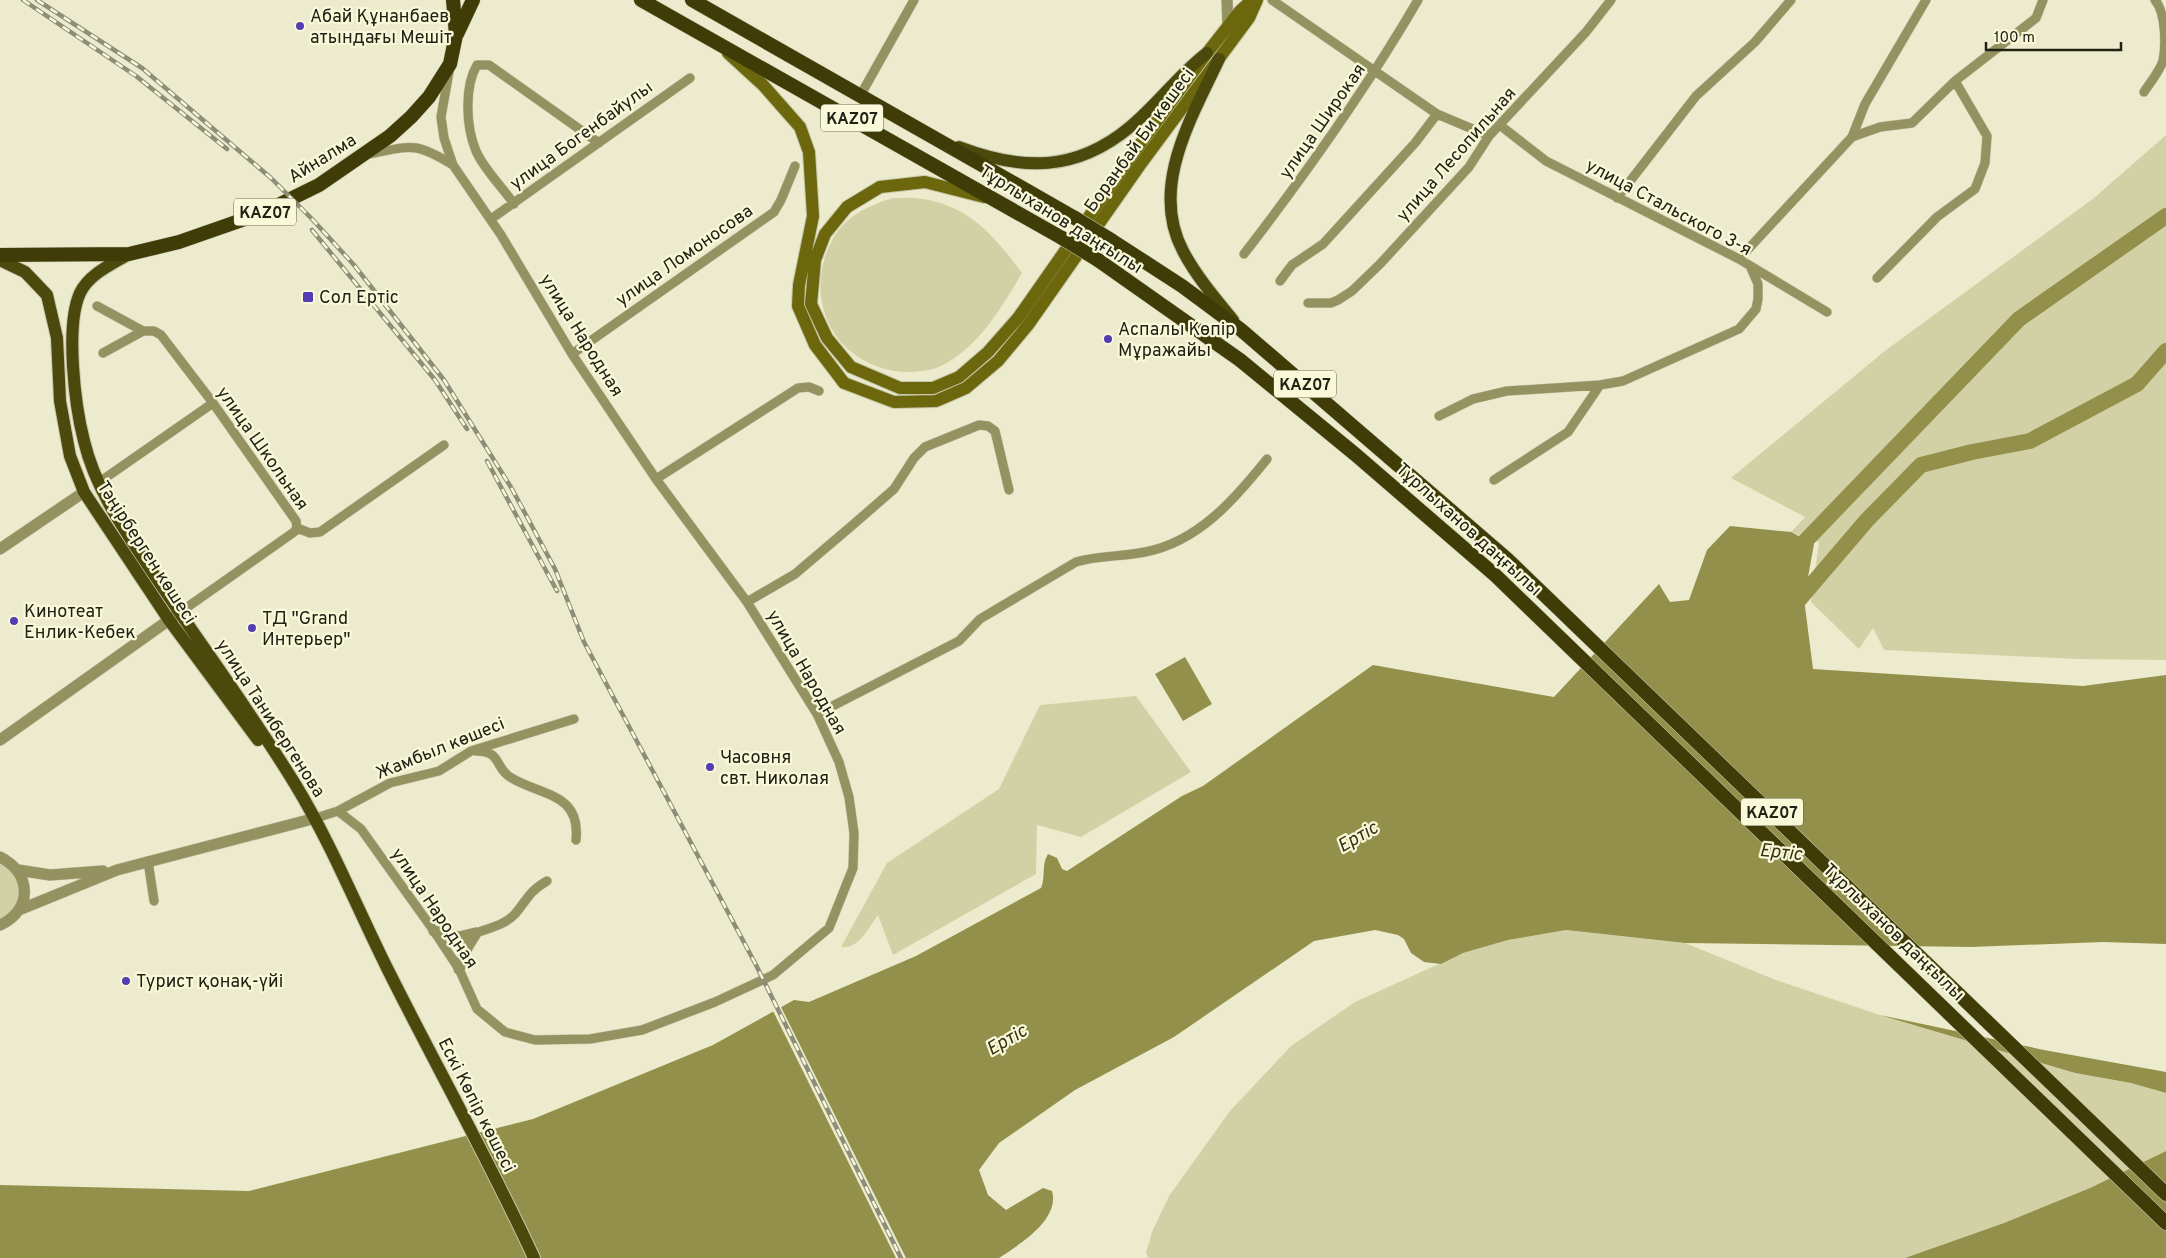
<svg xmlns="http://www.w3.org/2000/svg" width="2166" height="1258" font-family="Overpass,sans-serif">
	<rect width="100%" height="100%" fill="#ecebcd"/>
	<path fill="#d2d1a6" d="M 2166,135 L 2166,660 L 2078,659 L 1884,650 L 1873,628 L 1859,649 L 1811,602 L 1819,542 L 1791,532 L 1805,517 L 1731,478 L 1886,350 L 2094,198 Z
		M 893,198 C 902,198 914,197 923,199 C 970,206 996,238 1022,273 C 1002,307 980,345 945,364 C 933,371 917,372 904,372 C 844,368 807,315 825,257 C 829,245 836,231 846,222 C 859,210 876,203 893,198 Z
		M 1136,696 L 1191,772 L 1081,837 L 1037,825 L 1036,874 L 893,955 L 878,915 C 868,928 860,949 841,947 L 887,863 L 999,789 L 1040,705 Z
		M 0,861 L 19,877 L 21,893 L 16,908 L 0,920 Z
		M 1566,930 L 1685,943 L 1776,980 L 1880,1015 L 2075,1073 L 2131,1083 L 2166,1093 L 2166,1151 L 2090,1188 L 2004,1223 L 1905,1258 L 1148,1258 L 1146,1253 L 1152,1232 L 1169,1196 L 1230,1111 L 1291,1046 L 1355,1002 L 1463,953 L 1508,940 Z"/>
	<path fill="#93904b" d="M 1730,526 L 1791,532 L 1814,544 L 1804,599 L 1813,669 L 2083,686 L 2166,675 L 2166,944 L 2103,942 L 1971,947 L 1685,943 L 1566,930 L 1508,940 L 1463,953 L 1441,964 L 1424,962 L 1411,953 L 1404,939 L 1398,935 L 1375,930 L 1314,941 L 1174,1037 L 1075,1090 L 999,1143 L 979,1170 L 988,1195 L 1006,1210 L 1043,1188 L 1052,1191 C 1060,1220 1020,1244 999,1258 L 0,1258 L 0,1185 L 249,1191 L 533,1119 L 713,1045 L 794,1000 L 809,1002 L 916,956 L 1041,888 C 1046,876 1041,865 1048,854 L 1057,858 L 1062,869 L 1067,871 L 1182,796 L 1203,786 L 1373,665 L 1554,697 L 1659,584 L 1670,602 L 1689,600 L 1707,550 Z
		M 1185,657 L 1212,704 L 1183,721 L 1155,674 Z
		M 1880,1015 L 2044,1050 L 2166,1072 L 2166,1093 L 2131,1083 L 2075,1073 Z
		M 2166,1151 L 2166,1258 L 1905,1258 L 2004,1223 L 2090,1188 Z"/>
	<path fill="#ecebcd" d="M 780,1005 L 906,1258 L 896,1258 L 772,1009 Z"/>
	<g fill="none" stroke-linecap="round" stroke-linejoin="round">
		<path stroke="#93904b" stroke-width="16" d="M 1791,556 L 2019,319 L 2166,216
			M 1791,609 L 1867,520 L 1921,465 L 1972,452 L 2030,441 L 2137,384 L 2166,351"/>
		<defs>
			<path id="minor" d="M 1272,0 L 1437,114 L 1489,136
				M 2144,92 C 2150,83 2159,72 2163,61 C 2166,45 2166,13 2155,0
				M 860,96 L 914,0
				M 1501,126 L 1546,161 L 1739,259 L 1827,312
				M 1852,137 L 1880,127 L 1912,123 L 1955,81 L 2036,18 L 2043,0
				M 369,154 C 412,146 414,141 453,165
				M 1617,198 L 1696,96 L 1755,42 L 1791,0
				M 514,204 C 503,188 483,168 476,151 C 466,127 464,87 477,65 L 489,65 L 599,143
				M 491,219 L 690,78
				M 1244,254 C 1308,171 1365,91 1418,0
				M 1739,259 L 1852,137 L 1865,104 L 1926,0
				M 1877,278 L 1937,217 L 1975,189 L 1985,163 L 1987,136 L 1955,81
				M 1280,281 L 1292,265 L 1323,244 L 1415,143 L 1437,114
				M 1308,303 L 1331,303 L 1338,300 L 1352,291 L 1380,264 L 1469,167 L 1489,136 L 1586,32 L 1611,0
				M 97,306 L 143,331 L 154,331 L 161,335 L 213,403 L 296,521 L 297,528 L 294,532 L 179,613
				M 103,353 L 143,331
				M 572,354 L 774,212 L 781,200 L 795,166
				M 1439,416 L 1473,399 L 1507,391 L 1600,385 L 1623,381 L 1739,329 L 1756,309 L 1758,299 L 1758,284 L 1751,268
				M 656,479 L 798,388 L 809,387 L 819,391
				M 1494,480 L 1568,432 L 1600,385
				M 98,483 L 213,403
				M 297,528 L 310,533 L 320,532 L 444,445
				M 747,602 L 795,574 L 855,523 L 894,489 L 914,458 L 925,447 L 979,425 L 988,426 L 995,431 L 1009,490
				M 817,714 L 959,641 L 980,619 L 1076,562 C 1099,555 1122,557 1145,552 C 1198,542 1235,499 1267,459
				M 476,751 C 502,751 494,767 510,777 C 540,796 581,792 576,840
				M 338,811 L 361,829 L 434,931 L 459,969 L 477,1009 L 505,1032 L 535,1040 L 590,1039 L 642,1030 L 715,1002 L 773,975 L 829,928 L 853,868 L 854,833 L 849,797 L 839,762 L 817,714 L 747,602 L 656,479 L 572,354 L 501,235 L 453,165 L 444,138 L 441,117 L 449,72
				M 316,818 L 338,811 L 390,783 L 439,771 L 471,751 L 574,719
				M 148,861 L 154,901
				M 476,933 C 489,928 505,925 515,914 C 528,899 528,892 547,881"/>
			<path id="tertiary" d="M 1227,0 L 1228,26
				M 0,549 L 84,492
				M 0,740 L 176,615
				M 0,857 C 32,873 33,910 0,925
				M 18,870 L 50,875 L 103,871
				M 19,910 L 117,870 L 316,818
				M 434,931 L 459,937 L 476,933
				M 459,969 L 467,948 L 476,933"/>
			<path id="secondary" d="M 728,53 L 763,85 L 800,127 L 809,152 L 813,216 L 799,285 L 798,306 L 815,345 L 844,383 L 894,402 L 936,401 L 966,388 L 998,361 L 1028,325 L 1140,165 L 1249,18 L 1257,0
				M 984,197 L 925,182 L 880,187 L 847,207 L 825,234 L 815,260 L 811,304 L 827,338 L 851,367 L 900,388 L 933,388 L 959,377 L 988,352 L 1018,318 L 1130,158 L 1207,53 L 1240,11 L 1252,0"/>
			<path id="primary" d="M 1219,59 C 1192,117 1149,187 1183,251 C 1196,276 1215,298 1233,320
				M 959,147 C 1022,171 1076,172 1130,127 C 1158,104 1178,75 1207,53
				M 129,254 C 112,264 89,274 80,293 C 65,326 75,406 84,441 C 96,491 126,532 153,573 C 200,644 251,712 295,784 C 331,843 357,908 388,970 C 436,1066 489,1160 534,1258
				M 0,260 L 25,272 L 47,295 L 57,338 L 60,401 L 70,456 L 84,492 L 169,620 L 258,740"/>
			<path id="trunk" d="M 641,0 L 1062,238
				M 692,0 L 1075,218
				M 457,34 L 473,0
				M 1111,240 L 1182,286 L 1240,329 L 1507,559 L 2166,1194
				M 0,255 L 129,254 L 179,242 L 262,213 L 319,185 L 390,136 L 411,117 L 429,97 L 450,64 L 456,35 L 453,0
				M 1098,260 L 1240,360 L 1356,455 L 1495,575 L 2166,1223"/>
		</defs>
		<use href="#minor" stroke="#c7c7ac" stroke-width="10"/>
		<use href="#tertiary" stroke="#c7c7ac" stroke-width="12"/>
		<use href="#secondary" stroke="#c7c7ac" stroke-width="14"/>
		<use href="#primary" stroke="#c7c7ac" stroke-width="14"/>
		<use href="#trunk" stroke="#c7c7ac" stroke-width="15"/>
		<use href="#minor" stroke="#949261" stroke-width="9"/>
		<use href="#tertiary" stroke="#949261" stroke-width="11"/>
		<use href="#secondary" stroke="#6c670d" stroke-width="12"/>
		<use href="#primary" stroke="#4c490d" stroke-width="12"/>
		<use href="#trunk" stroke="#3f3c08" stroke-width="14"/>
		<defs>
			<path id="rail" d="M 23,0 L 136,76 L 227,149
				M 37,0 L 142,68 L 271,178 L 312,219 L 354,265 L 444,380 L 512,489 L 555,569 L 584,642 L 755,963 L 901,1258
				M 312,230 L 435,380 L 467,429
				M 487,461 L 557,591"/>
		</defs>
		<use href="#rail" stroke="#8d8d78" stroke-width="4.5"/>
		<use href="#rail" stroke="#f9f9da" stroke-width="2.5" stroke-dasharray="8" stroke-linecap="butt"/>
		<defs>
			<path id="trunk-bridge" d="M 1075,218 L 1111,240
				M 1062,238 L 1098,260"/>
		</defs>
		<use href="#trunk-bridge" stroke="#c7c7ac" stroke-width="15" stroke-linecap="butt"/>
		<use href="#trunk-bridge" stroke="#3f3c08" stroke-width="14"/>
	</g>
	<g fill="#543cb4" stroke="#f9f9da" stroke-width="2">
		<circle cx="300" cy="26" r="5"/>
		<rect x="302" y="291" width="12" height="12" rx="2.5"/>
		<circle cx="1108" cy="339" r="5"/>
		<circle cx="14" cy="621" r="5"/>
		<circle cx="252" cy="628" r="5"/>
		<circle cx="710" cy="767" r="5"/>
		<circle cx="126" cy="981" r="5"/>
	</g>
	<g text-anchor="middle" stroke-width="4.5" stroke-linejoin="round" paint-order="stroke">
		<g fill="#f9f9da" stroke="#626251" stroke-width="1">
			<rect x="821" y="104.5" width="62" height="27" rx="4"/>
			<rect x="234" y="198.5" width="62" height="27" rx="4"/>
			<rect x="1274" y="370.5" width="62" height="27" rx="4"/>
			<rect x="1741" y="798.5" width="62" height="27" rx="4"/>
		</g>
		<g font-size="16" font-weight="bold" fill="#212116">
			<text x="852" y="124">KAZ07</text>
			<text x="265" y="218">KAZ07</text>
			<text x="1305" y="390">KAZ07</text>
			<text x="1772" y="818">KAZ07</text>
		</g>
		<g font-size="18" fill="#212116" stroke="#f9f9da" text-anchor="start">
			<text x="310" y="22">Абай Құнанбаев<tspan x="310" dy="21">атындағы Мешіт</tspan></text>
			<text x="319" y="303">Сол Ертіс</text>
			<text x="1118" y="335">Аспалы Көпір<tspan x="1118" dy="21">Мұражайы</tspan></text>
			<text x="24" y="617">Кинотеат<tspan x="24" dy="21">Енлик-Кебек</tspan></text>
			<text x="262" y="624">ТД "Grand<tspan x="262" dy="21">Интерьер"</tspan></text>
			<text x="720" y="763">Часовня<tspan x="720" dy="21">свт. Николая</tspan></text>
			<text x="136" y="987">Турист қонақ-үйі</text>
		</g>
		<g font-size="18" fill="#212116" stroke="#f9f9da">
			<text transform="translate(1322 121) rotate(-55)" y="6">улица Широкая</text>
			<text transform="translate(581 135) rotate(-36)" y="6">улица Богенбайулы</text>
			<text transform="translate(1139 140) rotate(-54)" y="6">Боранбай Би көшесі</text>
			<text transform="translate(1456 154) rotate(-49)" y="6">улица Лесопильная</text>
			<text transform="translate(322 158) rotate(-32)" y="6">Айналма</text>
			<text transform="translate(1669 207) rotate(28)" y="6">улица Стальского 3-я</text>
			<text transform="translate(1061 219) rotate(32)" y="6">Тұрлыханов даңғылы</text>
			<text transform="translate(684 255) rotate(-35)" y="6">улица Ломоносова</text>
			<text transform="translate(582 335) rotate(58)" y="6">улица Народная</text>
			<text transform="translate(263 448) rotate(55)" y="6">улица Школьная</text>
			<text transform="translate(1469 529) rotate(42)" y="6">Тұрлыханов даңғылы</text>
			<text transform="translate(147 552) rotate(57)" y="6">Тәңірберген көшесі</text>
			<text transform="translate(807 672) rotate(60)" y="6">улица Народная</text>
			<text transform="translate(271 718) rotate(57)" y="6">улица Танибергенова</text>
			<text transform="translate(440 748) rotate(-22)" y="6">Жамбыл көшесі</text>
			<text transform="translate(435 908) rotate(56)" y="6">улица Народная</text>
			<text transform="translate(1894 932) rotate(44)" y="6">Тұрлыханов даңғылы</text>
			<text transform="translate(477 1105) rotate(63)" y="6">Ескі Көпір көшесі</text>
		</g>
		<g font-size="19" font-style="italic" fill="#343213" stroke="#f9f9da">
			<text transform="translate(1357 836) rotate(-30)" y="7">Ертіс</text>
			<text transform="translate(1781 851) rotate(6)" y="7">Ертіс</text>
			<text transform="translate(1006 1039) rotate(-30)" y="7">Ертіс</text>
		</g>
	</g>
	<path d="M1986 42v8h135v-8" fill="none" stroke="#212116" stroke-width="2.5"/>
	<text x="1994" y="42" font-size="15" fill="#212116" stroke="#f9f9da" stroke-width="4" paint-order="stroke">100 m</text>
</svg>
